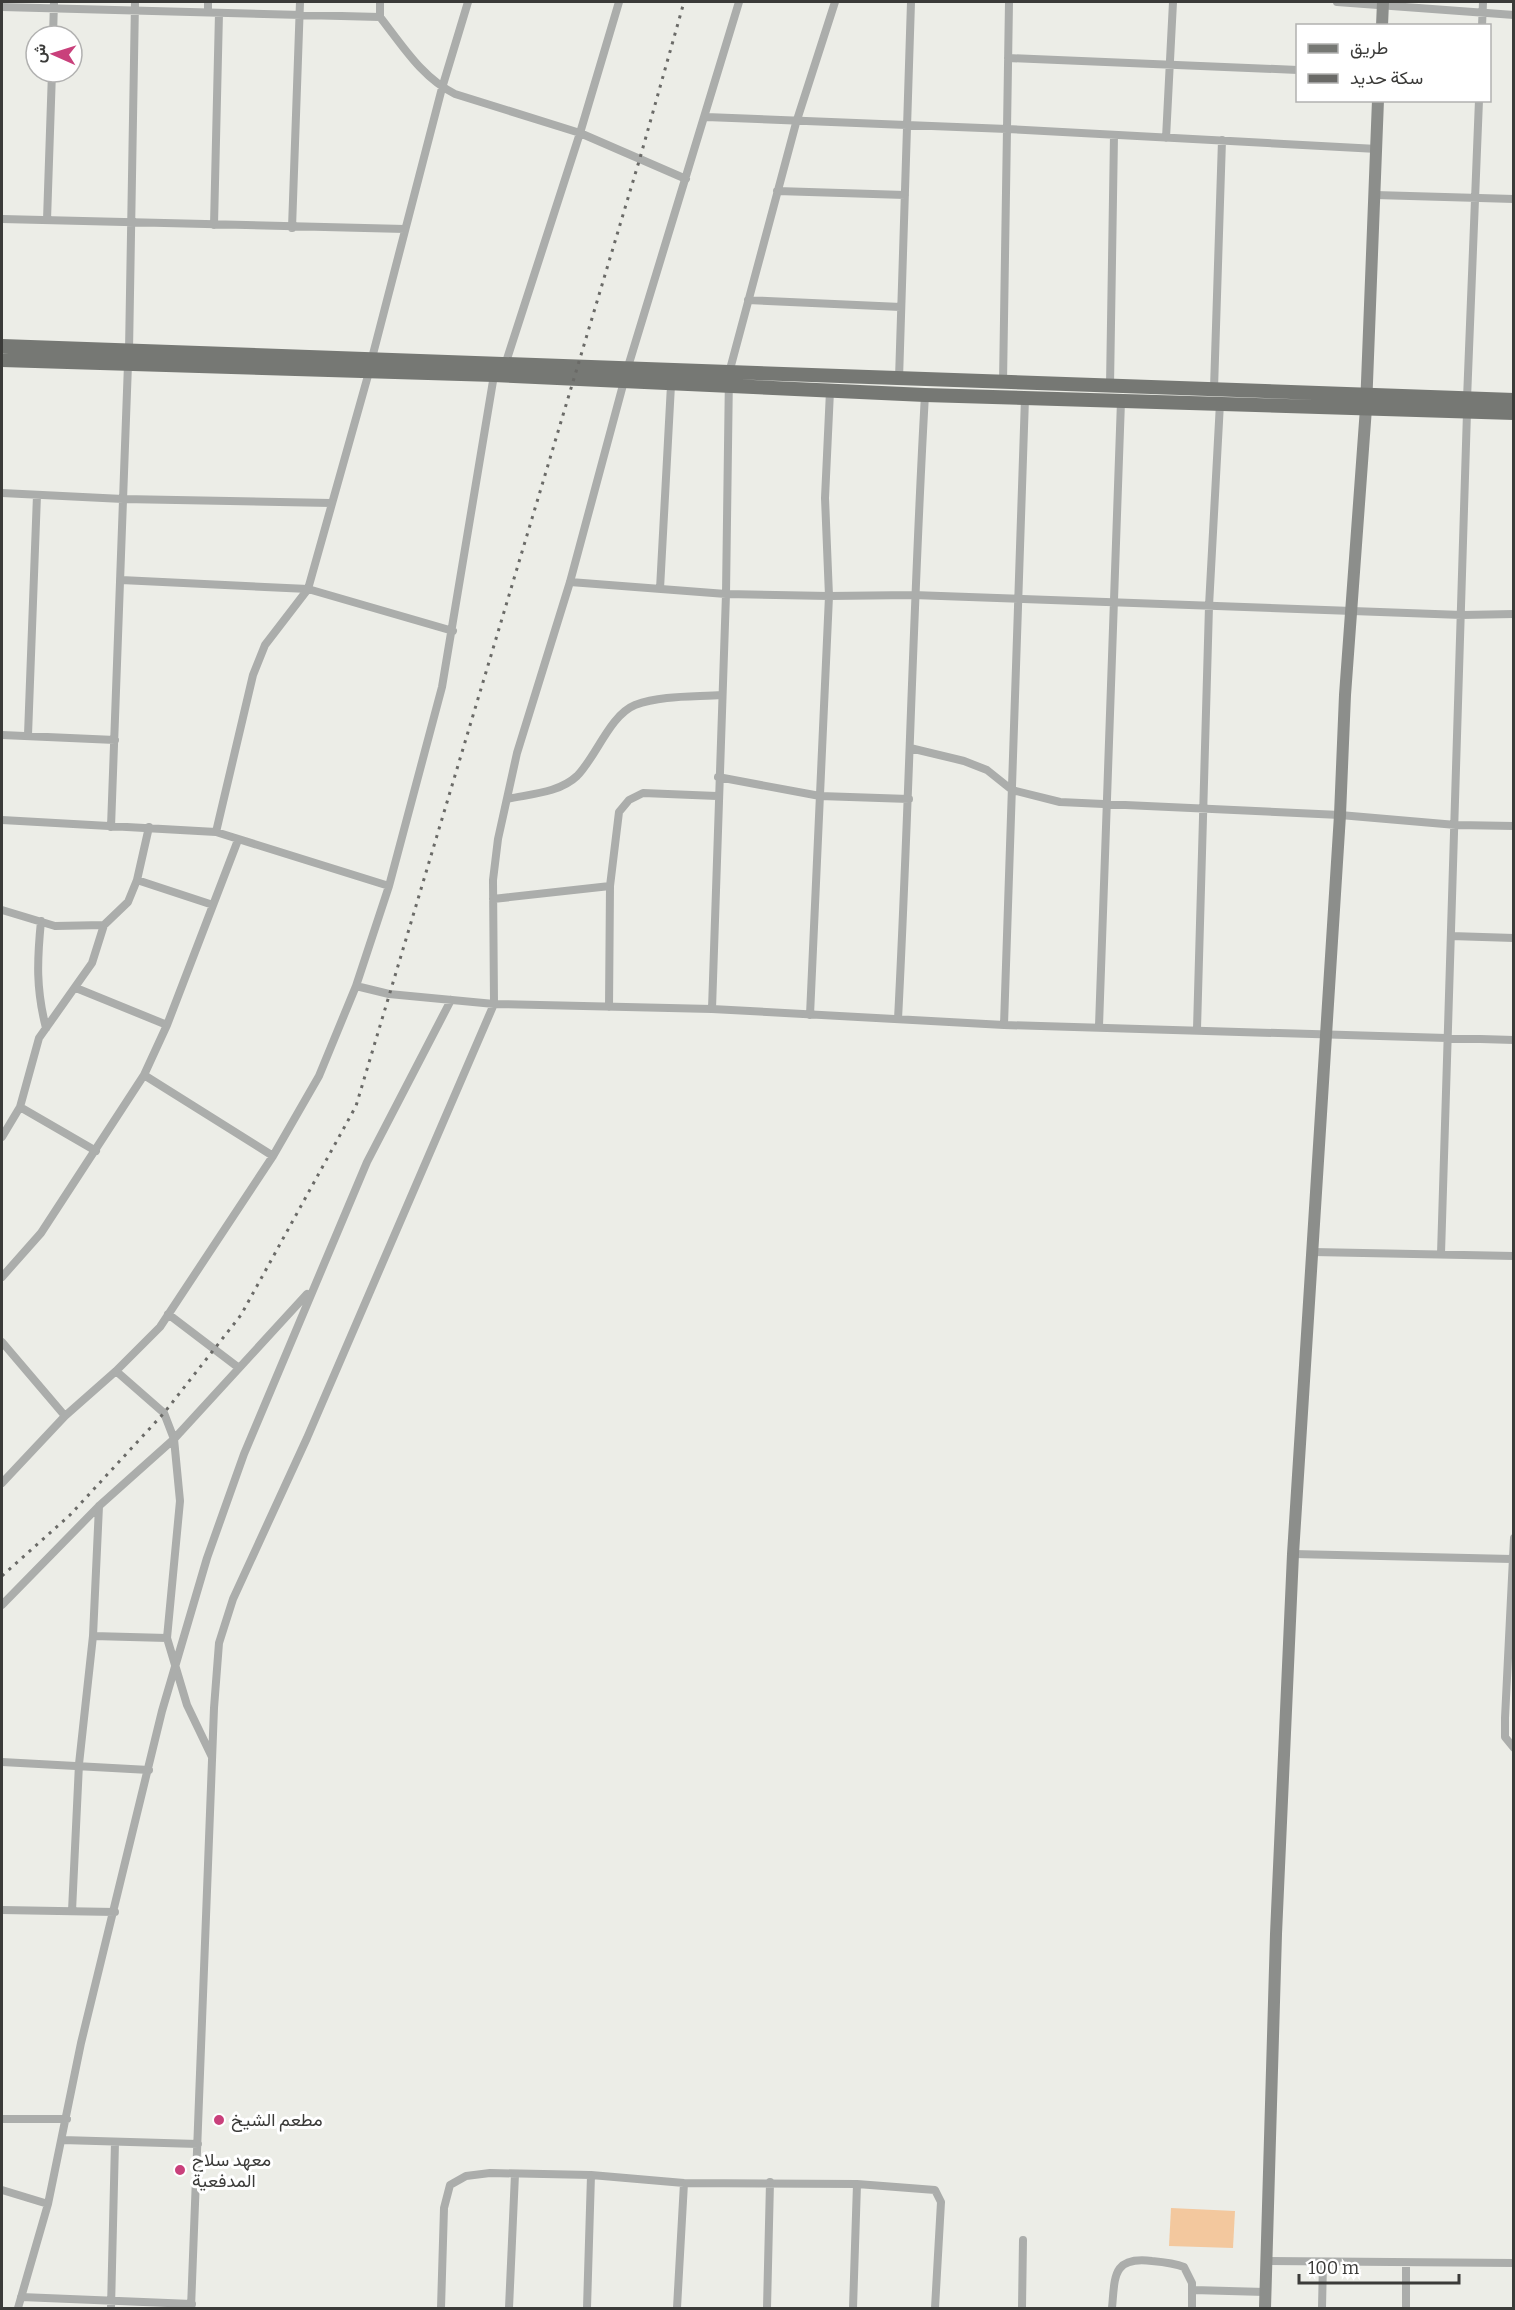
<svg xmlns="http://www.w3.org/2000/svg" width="1515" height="2310" font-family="Bitter,Vazirmatn,serif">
	<rect width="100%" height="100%" fill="#ecede7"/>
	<path fill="#f3c89e" d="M 1171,2208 L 1235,2211 L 1233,2248 L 1169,2246 Z"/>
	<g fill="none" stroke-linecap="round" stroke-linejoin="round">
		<path stroke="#abadab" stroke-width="8" d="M 380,2 L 380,17 C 402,45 422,78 455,94 L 580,133 L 686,179
			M 1337,2 L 1514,15
			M 2,7 L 380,17
			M 208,12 L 208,2
			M 1482,26 L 1483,2
			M 53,36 L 54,2
			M 1008,58 L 1298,70
			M 706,117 L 1007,129 L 1377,149
			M 1166,138 L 1173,2
			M 777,191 L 905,195
			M 1375,195 L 1514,199
			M 2,219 L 405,229
			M 47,220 L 52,72
			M 214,225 L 219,13
			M 292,228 L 300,2
			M 748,300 L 901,307
			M 129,351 L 135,2
			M 372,358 L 442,88 L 468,2
			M 506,362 L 580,133 L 619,2
			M 899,379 L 911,2
			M 1003,383 L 1009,2
			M 1110,386 L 1114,135
			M 1214,389 L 1222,140
			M 830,391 L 825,498 L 829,596 L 913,595 L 1462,615 L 1514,614
			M 1467,399 L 1479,100
			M 2,493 L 123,499 L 331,503
			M 121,580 L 308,589 L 453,631
			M 570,582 L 726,594 L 829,596 L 810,1015
			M 660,589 L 671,385
			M 2,735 L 115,740
			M 28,735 L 37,495
			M 910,748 L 964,761 L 987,770 L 1012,790 L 1060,802 L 1340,815 L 1456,825 L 1514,826
			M 718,777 L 820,796 L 909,799
			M 507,799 C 530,794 559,793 577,776 C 596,757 610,715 635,705 C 662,695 694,697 722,695
			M 2,820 L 216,832 L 389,886
			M 111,827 L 128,364
			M 216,832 L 253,675 L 265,645 L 308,589 L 369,372
			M 137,880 L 213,905
			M 493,899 L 610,886
			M 2,910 L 55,926 L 104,925
			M 41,921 C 37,961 36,989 46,1028
			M 1451,936 L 1514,938
			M 356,986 L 389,994 L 494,1004 L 712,1009 L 1004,1025 L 1514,1040
			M 76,988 L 167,1025
			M 609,1007 L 610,886 L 619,812 L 629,800 L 643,793 L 717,796
			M 712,1009 L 726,594 L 729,373 L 796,123 L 835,2
			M 898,1019 C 909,811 913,603 925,395
			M 1004,1025 L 1025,398
			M 1099,1026 L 1121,401
			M 1197,1029 L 1209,606 L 1220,403
			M 144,1075 L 273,1156
			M 20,1107 L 96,1151
			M 2,1137 L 20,1107 L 39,1038 L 92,963 L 104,925 L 128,902 L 137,880 L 149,827
			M 1313,1252 L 1514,1256
			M 1441,1254 L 1467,412
			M 2,1277 L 41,1233 L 144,1075 L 167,1025 L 238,840
			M 168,1314 L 239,1368
			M 2,1342 L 65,1416
			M 116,1371 L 164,1413 L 174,1439 L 180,1501 L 167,1638 L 187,1705 L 212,1757
			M 2,1483 L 65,1416 L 116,1371 L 160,1327 L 273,1156 L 319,1076 L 356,986 L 389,886 L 442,687 L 494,375
			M 1514,1538 L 1505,1718 L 1505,1737 L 1514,1748
			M 1293,1554 L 1512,1559
			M 2,1605 L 99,1506 L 174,1439 L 307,1294
			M 93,1636 L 167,1638
			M 2,1762 L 149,1770
			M 2,1910 L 115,1912
			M 72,1911 L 79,1764 L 93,1636 L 99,1506
			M 2,2119 L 67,2119
			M 62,2140 L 198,2144
			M 2,2190 L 48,2204
			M 1266,2261 L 1514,2263
			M 1406,2264 L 1406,2308
			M 1193,2290 L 1265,2292
			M 21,2297 L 192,2304
			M 18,2308 L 48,2204 L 81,2043 L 162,1711 L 207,1558 L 244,1454 L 367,1162 L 451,1000
			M 111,2308 L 115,2142
			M 191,2308 L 214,1708 L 219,1643 L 233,1599 L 307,1438 L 494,1004 L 493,880 L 498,839 L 517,753 L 570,582 L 627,370 L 739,2
			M 441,2308 L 444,2208 L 450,2185 L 466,2176 L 490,2173 L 591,2175 L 684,2183 L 857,2184 L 935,2190 L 941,2202 L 935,2308
			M 509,2308 L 515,2174
			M 587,2308 L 591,2175
			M 677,2308 L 684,2183
			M 767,2308 L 770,2182
			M 853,2308 L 857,2184
			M 1022,2308 L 1023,2240
			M 1112,2308 C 1115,2277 1112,2256 1152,2261 C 1163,2262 1174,2263 1184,2267 L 1192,2283 L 1192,2308
			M 1322,2308 L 1323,2262"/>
		<path stroke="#8c8e8b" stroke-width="12" d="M 1382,26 L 1383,2
			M 1265,2308 L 1276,1934 L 1293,1554 L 1340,815 L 1345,695 L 1366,408 L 1378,100"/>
		<path stroke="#767874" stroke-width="14" d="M 2,346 L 1514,400
			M 2,360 L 494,375 L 925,395 L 1514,413"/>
		<path stroke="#6a6a67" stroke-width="3" stroke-dasharray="3 6" stroke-linecap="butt" d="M 2,1576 L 70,1515 L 164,1413 L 241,1315 L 356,1106 L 640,158 L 684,2"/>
	</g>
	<g fill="#c9407b" stroke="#fff" stroke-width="2">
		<circle cx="219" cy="2120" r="6"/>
		<circle cx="180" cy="2170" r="6"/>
	</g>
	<g text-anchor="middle" stroke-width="6" stroke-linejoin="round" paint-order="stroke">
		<g font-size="18" fill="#3b3b39" stroke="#fff" text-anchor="start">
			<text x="231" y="2126">مطعم الشيخ</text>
			<text x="192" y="2166">معهد سلاح<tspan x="192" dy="21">المدفعية</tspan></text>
		</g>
	</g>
	<rect width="1515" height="2310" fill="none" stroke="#3b3b39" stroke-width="6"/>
	<rect x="1296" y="24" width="195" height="78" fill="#ffffff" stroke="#b1b1b0" stroke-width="1.5"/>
	<rect x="1308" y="44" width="30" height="9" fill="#767874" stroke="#b1b1b0" stroke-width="1.5"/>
	<text x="1350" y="54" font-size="18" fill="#3b3b39">طريق</text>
	<rect x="1308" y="74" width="30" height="9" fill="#6a6a67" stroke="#b1b1b0" stroke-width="1.5"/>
	<text x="1350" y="84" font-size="18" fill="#3b3b39">سكة حديد</text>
	<g transform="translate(54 54) rotate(273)"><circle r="28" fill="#ffffff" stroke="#b1b1b0" stroke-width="1.5"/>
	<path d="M0-4.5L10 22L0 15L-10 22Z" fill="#c9407b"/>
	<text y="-9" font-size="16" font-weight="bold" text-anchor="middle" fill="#3b3b39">ش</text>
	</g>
	<path d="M1299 2274v9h160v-9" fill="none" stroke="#3b3b39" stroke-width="3"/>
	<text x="1308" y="2274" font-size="18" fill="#3b3b39" stroke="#ffffff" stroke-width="4.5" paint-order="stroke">100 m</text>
</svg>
